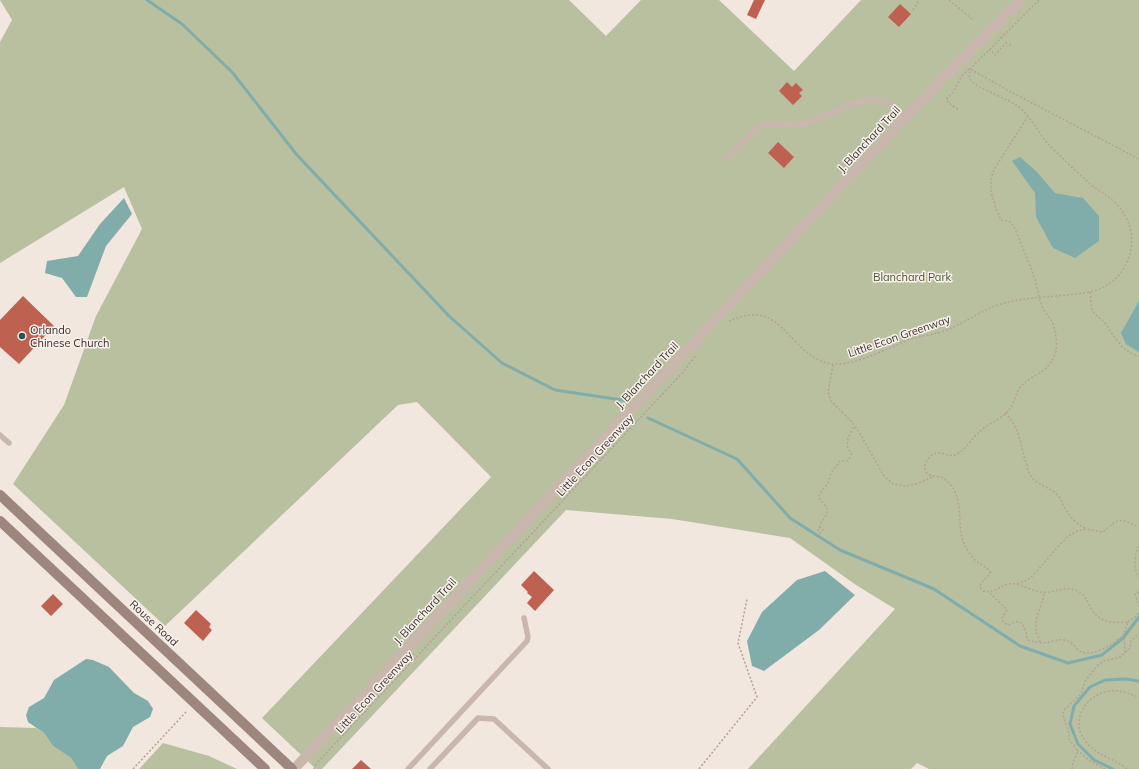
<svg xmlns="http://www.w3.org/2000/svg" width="1139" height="769" font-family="Mulish,sans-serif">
	<rect width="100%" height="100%" fill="#f1e7df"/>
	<path fill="#b8c0a0" d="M 0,0 L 569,0 L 606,36 L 641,0 L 719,0 L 794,71 L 861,0 L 1139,0 L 1139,769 L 929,769 L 917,763 L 911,769 L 748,769 L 895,609 L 856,585 L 790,538 L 672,519 L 566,510 L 322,769 L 316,769 L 262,718 L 491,477 L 417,402 L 398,405 L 165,626 L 13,484 L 64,405 L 96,316 L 142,229 L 124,187 L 0,263 L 0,42 L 12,20 Z
		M 0,727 L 36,728 L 44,733 L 53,746 L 71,758 L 78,769 L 0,769 Z
		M 163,743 L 209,756 L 237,769 L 139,769 Z"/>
	<path fill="#80adaa" d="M 1020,157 L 1036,171 L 1055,193 L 1083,198 L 1099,216 L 1099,241 L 1075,258 L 1053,248 L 1036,217 L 1035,193 L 1012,161 Z
		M 124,198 L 132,214 L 106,246 L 87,297 L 76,297 L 62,278 L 45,273 L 47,261 L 78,256 L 100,224 Z
		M 1139,301 L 1139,352 L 1126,344 L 1121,333 Z
		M 825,571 L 855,595 L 819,630 L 764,671 L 752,666 L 747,641 L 762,612 L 797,580 Z
		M 86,659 L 93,660 L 109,667 L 134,693 L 148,701 L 153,709 L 150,717 L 133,727 L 123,746 L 107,756 L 100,769 L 78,769 L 71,758 L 53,746 L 44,733 L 28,722 L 26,715 L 29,707 L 44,698 L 54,680 Z"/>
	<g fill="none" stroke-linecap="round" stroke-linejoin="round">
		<path stroke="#80adaa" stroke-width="3" d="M 147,0 L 182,24 L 232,72 L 297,155 L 449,316 L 502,363 L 555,390 L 629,401
			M 648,418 L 737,459 L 790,518 L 840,550 L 934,589 L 1020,646 L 1068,663 L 1102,655 L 1123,638 L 1139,617
			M 1113,769 L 1094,760 L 1078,744 L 1070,724 L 1074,706 L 1090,687 L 1105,680 L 1126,679 L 1139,681"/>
	</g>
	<path fill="#be6151" d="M 754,0 L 765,0 L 756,19 L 747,15 Z
		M 900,4 L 911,14 L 899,27 L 888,17 Z
		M 787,82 L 792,87 L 796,83 L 803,90 L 799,93 L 802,96 L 793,105 L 779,91 Z
		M 778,142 L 794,157 L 784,168 L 768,153 Z
		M 23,296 L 54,326 L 19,364 L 0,347 L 0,320 Z
		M 534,571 L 554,590 L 535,611 L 527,603 L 532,597 L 527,593 L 528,592 L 521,585 Z
		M 53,594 L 63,604 L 51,616 L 41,606 Z
		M 196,610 L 211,624 L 209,627 L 212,630 L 203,641 L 184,623 Z
		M 361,760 L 371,769 L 352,769 Z"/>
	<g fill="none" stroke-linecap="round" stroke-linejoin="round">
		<path stroke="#b5a096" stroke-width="1.5" stroke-dasharray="2 2" stroke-linecap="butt" d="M 949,0 L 972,19
			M 913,10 L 919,0
			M 989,49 L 995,55 L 1006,43 L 1013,46
			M 958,109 L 951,105 L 946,99 C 958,91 957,76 970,69 L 1013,93 L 1139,159
			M 1028,116 L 995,168 C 986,186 994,204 1001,220 L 1011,222 L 1015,229 C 1021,244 1028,259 1033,274 C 1037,285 1038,296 1042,306 C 1045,314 1052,319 1054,327 C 1056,334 1058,348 1055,354 C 1047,376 1029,374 1019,389 C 1015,396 1014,405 1008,411 C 1000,420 987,424 979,432 C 971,439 965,451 955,455 C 949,457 945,453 940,453 C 933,452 926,459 925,465 C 924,477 933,475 939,477 C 942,477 947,481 949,483 C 965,500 956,524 964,544 C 967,550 971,556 976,561 C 981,565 987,567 990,572 L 988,576 L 981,583 L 980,587 L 983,591 C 994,594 999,586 1009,584 C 1020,582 1030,591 1041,592 C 1052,594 1063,586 1075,590 C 1085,593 1087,601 1092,610 C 1100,623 1114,623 1128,622 L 1124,634 L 1125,653
			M 1090,292 C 1091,298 1090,306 1093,311 C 1095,315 1100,318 1104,322 C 1114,335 1121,352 1139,356
			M 729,321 C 738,317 749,314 759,315 C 787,319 801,364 836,364 C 859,364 890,347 911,339 C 923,335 937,335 949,329 C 966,322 980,311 998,305 C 1028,295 1062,298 1094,291 C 1110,286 1122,276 1128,259 C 1137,237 1129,214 1111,199 C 1104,193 1096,189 1089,183 C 1076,171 1062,158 1049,145 C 1038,133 1032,118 1019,107 C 1006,97 978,90 969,78 L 970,69 L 1039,0
			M 833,365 L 828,392 L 831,401 L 852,422 L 859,432 L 884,476 L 893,484 L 904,486 L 916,484 L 933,477
			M 1005,413 C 1022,430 1019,445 1027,465 C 1029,486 1049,484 1059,497 C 1062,501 1063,505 1065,508 C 1070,517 1076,524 1085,528
			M 819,527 L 823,530 L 822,532 L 820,533 L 818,530 L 822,521 L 827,514 L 827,508 L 819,498 L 819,495 L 828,483 L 831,473 L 840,461 L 847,461 L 851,456 C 852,452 850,452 848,448 C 845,441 852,431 854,426
			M 1139,546 C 1134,556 1133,568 1139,577
			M 1017,584 C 1022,582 1027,581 1031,577 C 1044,566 1064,533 1081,530 C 1087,528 1096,531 1103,532 C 1120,517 1118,518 1139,527
			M 1139,592 L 1135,594 L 1139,606
			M 990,593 L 1007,610 L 1002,618 L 1003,622 L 1009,625 C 1025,615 1024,630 1028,640 C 1035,642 1043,644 1050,642 C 1054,641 1058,639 1062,640 C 1072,640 1074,647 1080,651 C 1092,659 1115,643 1124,634
			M 1128,622 L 1137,616 L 1139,612
			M 1040,642 C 1039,638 1036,634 1036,630 C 1034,617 1043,605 1044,593
			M 1077,750 L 1090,761 L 1105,769
			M 133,769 L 186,712
			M 314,769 L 317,763 L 684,371 L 695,356
			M 699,769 L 757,697 L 738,643 L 747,599
			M 1072,769 L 1073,762 L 1077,754 L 1077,750 L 1069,739 L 1069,733 L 1063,715 L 1064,710 L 1081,694 L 1085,681 L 1098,665 L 1104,661 L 1120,657 L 1130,648 L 1131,641 L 1139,633
			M 1127,769 C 1113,758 1098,756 1086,742 C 1069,722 1085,695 1109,691 C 1119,689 1129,694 1139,697"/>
		<path stroke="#c9b6ac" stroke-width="5.5" d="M 726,159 L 761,125 L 806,124 L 848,105 L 873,98 L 889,103 L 905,118
			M 0,435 L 9,443
			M 408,769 L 527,641 L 528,637 L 524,618
			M 430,769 L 478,718 L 494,719 L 548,769"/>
		<path stroke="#c9b6ac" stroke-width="10" d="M 294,769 L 905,118 L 962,59 L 1021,0"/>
		<path stroke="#9d867d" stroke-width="10" d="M 0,495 L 292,769
			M 0,521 L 265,769"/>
	</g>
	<circle fill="#225755" stroke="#f9f2ec" stroke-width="1.5" cx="22" cy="336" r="4"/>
	<g text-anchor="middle" stroke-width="3" stroke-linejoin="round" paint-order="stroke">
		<g font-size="11" fill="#382d2a" stroke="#f9f2ec">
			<text transform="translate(869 139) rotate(-47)" y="4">J. Blanchard Trail</text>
			<text transform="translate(899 336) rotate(-19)" y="4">Little Econ Greenway</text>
			<text transform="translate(647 375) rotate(-47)" y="4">J. Blanchard Trail</text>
			<text transform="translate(595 455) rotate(-47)" y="4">Little Econ Greenway</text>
			<text transform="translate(425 611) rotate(-47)" y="4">J. Blanchard Trail</text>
			<text transform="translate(154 623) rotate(43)" y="4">Rouse Road</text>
			<text transform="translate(374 692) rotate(-47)" y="4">Little Econ Greenway</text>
		</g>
		<g font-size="11" fill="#4a5430" stroke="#f9f2ec">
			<text x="912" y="281">Blanchard Park</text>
		</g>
		<g font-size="11" fill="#382d2a" stroke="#f9f2ec" text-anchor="start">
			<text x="30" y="334">Orlando<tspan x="30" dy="13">Chinese Church</tspan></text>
		</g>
	</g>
</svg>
